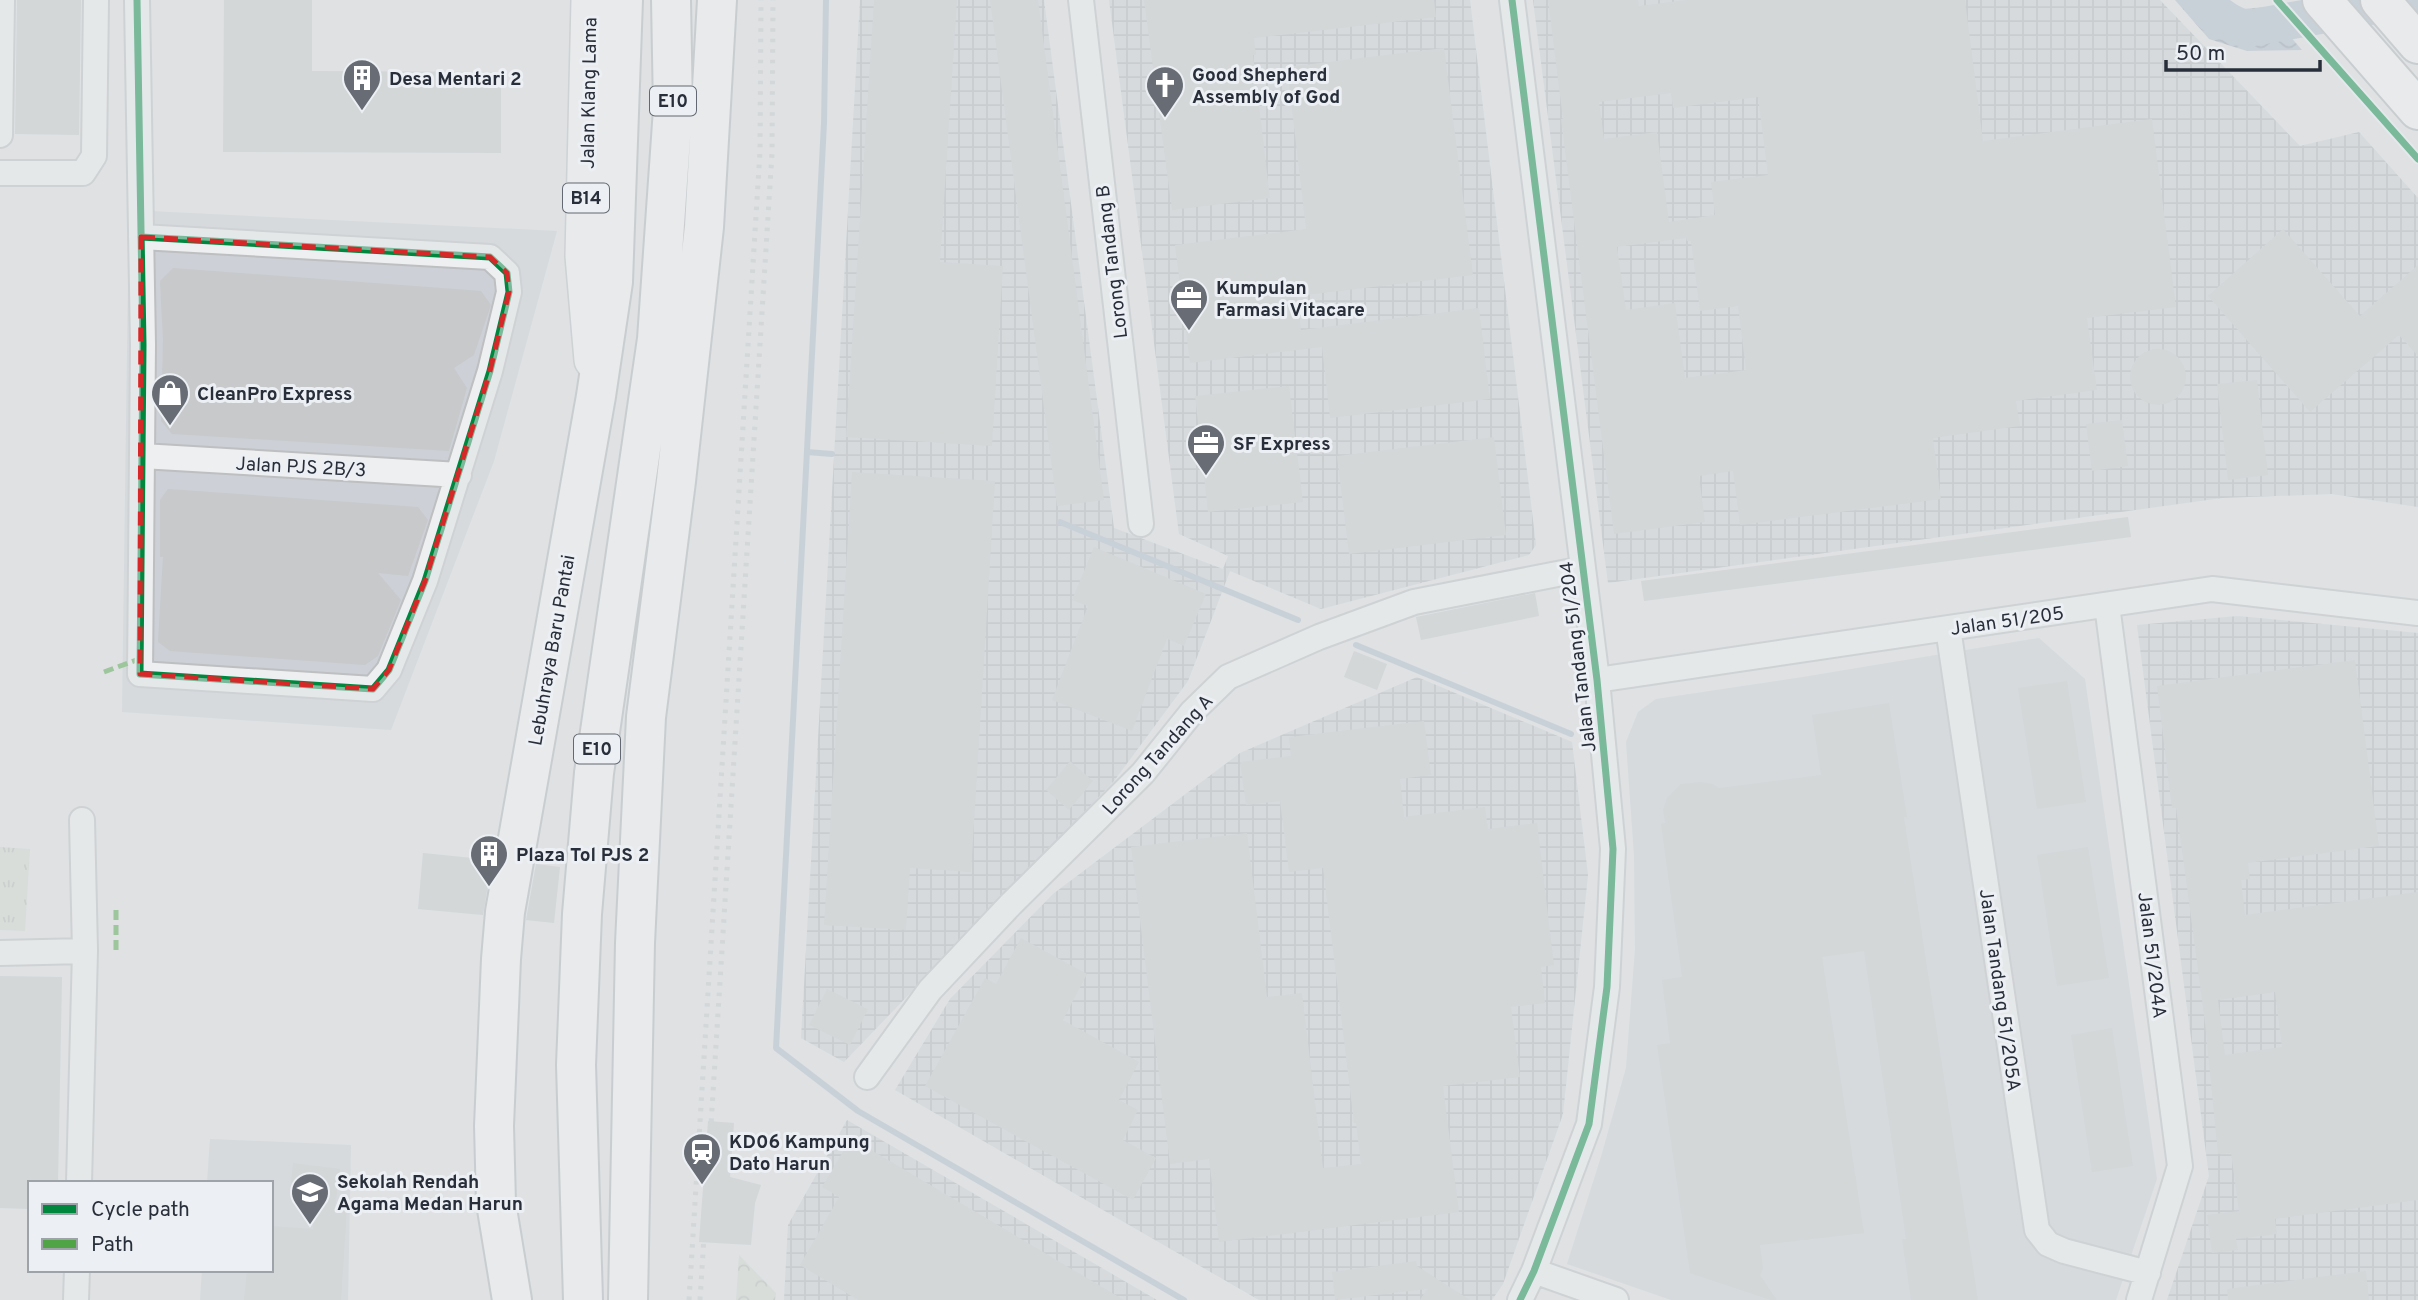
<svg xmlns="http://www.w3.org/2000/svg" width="2418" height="1300" font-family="Overpass,sans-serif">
	<defs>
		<pattern id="industrial-grid" width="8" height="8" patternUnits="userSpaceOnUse" patternTransform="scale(1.75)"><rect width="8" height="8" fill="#cdd0d6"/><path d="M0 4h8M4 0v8" fill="none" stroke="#b0b3b8"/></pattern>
		<pattern id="forest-crowns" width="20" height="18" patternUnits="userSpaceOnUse" patternTransform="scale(1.75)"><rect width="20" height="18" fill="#d0d7cf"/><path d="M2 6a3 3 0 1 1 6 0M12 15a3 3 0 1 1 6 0" fill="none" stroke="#b3b9b2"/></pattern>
		<pattern id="park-tufts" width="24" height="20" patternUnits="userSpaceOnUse" patternTransform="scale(1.75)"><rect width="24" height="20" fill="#d0d7cf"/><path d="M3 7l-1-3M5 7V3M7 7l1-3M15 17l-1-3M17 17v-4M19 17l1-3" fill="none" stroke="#b3b9b2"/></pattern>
		<pattern id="water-waves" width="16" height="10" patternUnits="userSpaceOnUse" patternTransform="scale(1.75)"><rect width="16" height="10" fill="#b0bdcb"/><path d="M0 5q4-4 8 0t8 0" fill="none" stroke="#8f9aa6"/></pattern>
	</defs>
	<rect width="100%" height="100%" fill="#dfe1e3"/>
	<path fill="#cdd0d6" d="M 129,210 L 557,231 L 494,461 L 391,730 L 122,712 Z
		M 2039,638 L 2085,679 L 2157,1179 L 2116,1300 L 1671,1300 L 1567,1264 L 1601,1157 L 1626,1068 L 1635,949 L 1634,855 L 1626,742 L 1638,712 L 1656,699 L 1803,677 Z
		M 210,1139 L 351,1145 L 348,1300 L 200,1300 L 202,1270 L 271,1270 L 271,1183 L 207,1183 Z"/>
	<path fill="url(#industrial-grid)" d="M 860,0 L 1044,0 L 1114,528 L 1223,569 L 1228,556 L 1179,534 L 1109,0 L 1470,0 L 1536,545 L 1529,555 L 1321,609 L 1230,571 L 1188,681 L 1114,781 L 844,1062 L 801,1038 Z
		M 1533,0 L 2160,0 L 2300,146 L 2359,132 L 2418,198 L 2418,507 L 2332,494 L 2222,498 L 1608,583 Z
		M 2238,616 L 2418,633 L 2418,1300 L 2167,1300 L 2209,1176 L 2137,625 Z
		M 1417,677 L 1572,742 L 1588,875 L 1563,1114 L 1503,1284 L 1492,1300 L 1259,1300 L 895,1090 L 950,999 L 1053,894 L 1240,753 Z
		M 847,1120 L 1157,1300 L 784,1300 L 788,1225 Z"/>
	<path fill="url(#forest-crowns)" d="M 739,1255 L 776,1293 L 775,1300 L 736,1300 Z"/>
	<path fill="url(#park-tufts)" d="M 0,847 L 30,849 L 25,931 L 0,930 Z"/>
	<path fill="url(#water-waves)" d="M 2175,0 L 2230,0 L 2243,9 L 2265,7 L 2302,50 L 2247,51 L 2209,39 Z"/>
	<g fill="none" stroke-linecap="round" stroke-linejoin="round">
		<path stroke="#b0bdcb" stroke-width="6" d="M 826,0 L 824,123 L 776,1048 L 858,1111 L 1184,1300
			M 807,452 L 832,454
			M 1060,522 L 1298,620
			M 1356,645 L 1571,734"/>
		<path stroke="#b0bdcb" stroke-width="37" d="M 2200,0 L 2212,14 L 2245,29 L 2406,0"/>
	</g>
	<path fill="#c7c9cb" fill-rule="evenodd" d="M 17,0 L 81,0 L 79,135 L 15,134 Z
		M 224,0 L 312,0 L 312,71 L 501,72 L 501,153 L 223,152 Z
		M 874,0 L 957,0 L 940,262 L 1003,266 L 992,446 L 846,437 Z
		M 990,0 L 1038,0 L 1104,500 L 1057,506 Z
		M 1144,0 L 1434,0 L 1436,17 L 1254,38 L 1256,55 L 1253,55 L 1270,198 L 1172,210 Z
		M 1548,0 L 1638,0 L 1639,6 L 1687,0 L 1965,0 L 1983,141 L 2152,119 L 2176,307 L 2087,318 L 2097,390 L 2016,401 L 2020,426 L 1933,438 L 1941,499 L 1740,525 L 1733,471 L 1699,476 L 1705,522 L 1614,534 L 1561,119 L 1563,119 ZM 1671,93 L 1673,108 L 1758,97 L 1768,175 L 1711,182 L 1715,215 L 1669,222 L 1657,132 L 1604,139 L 1599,102 ZM 1686,238 L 1687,241 L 1691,241 L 1700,311 L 1738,306 L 1746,370 L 1685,378 L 1675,303 L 1626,310 L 1617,247 Z
		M 1444,48 L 1473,275 L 1297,296 L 1301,330 L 1479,308 L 1490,399 L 1330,418 L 1322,347 L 1190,363 L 1175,245 L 1306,229 L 1287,67 Z
		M 2283,229 L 2360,316 L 2418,265 L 2418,356 L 2399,335 L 2310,412 L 2208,296 Z
		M 173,268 L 481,291 L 491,305 L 474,355 L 454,368 L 467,388 L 449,451 L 172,434 L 161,421 L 163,340 L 160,281 Z
		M2130 377a28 28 0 1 1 56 0a28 28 0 1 1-56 0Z
		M 2257,380 L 2268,475 L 2228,480 L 2217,384 Z
		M 1289,386 L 1303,502 L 1208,512 L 1195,396 Z
		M 2122,420 L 2128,466 L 2092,471 L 2086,424 Z
		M 1494,437 L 1506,535 L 1349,554 L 1337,456 Z
		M 852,472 L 995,481 L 971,872 L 910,868 L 906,930 L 824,925 Z
		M 168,489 L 418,507 L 428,520 L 408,576 L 378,573 L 401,600 L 378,656 L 365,665 L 170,651 L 158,642 L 163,557 L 160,557 L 160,500 Z
		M 2128,517 L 2131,537 L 1644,601 L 1641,581 Z
		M 1094,547 L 1206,594 L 1184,646 L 1167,639 L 1132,731 L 1052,700 L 1088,606 L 1072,600 Z
		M 1535,593 L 1539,616 L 1421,640 L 1416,617 Z
		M 1354,651 L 1387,664 L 1377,690 L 1344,677 Z
		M 2355,660 L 2379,846 L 2248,863 L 2250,879 L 2241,880 L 2245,915 L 2418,892 L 2418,1200 L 2275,1219 L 2277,1234 L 2236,1239 L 2238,1250 L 2212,1253 L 2207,1215 L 2239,1211 L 2231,1153 L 2218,1154 L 2205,1023 L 2187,887 L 2176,808 L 2172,808 L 2157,686 ZM 2275,992 L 2282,1047 L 2225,1055 L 2218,1000 Z
		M 2067,681 L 2086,802 L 2037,809 L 2018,688 Z
		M 1889,703 L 1907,817 L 1904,817 L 1978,1300 L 1911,1300 L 1902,1239 L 1906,1239 L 1864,951 L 1822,957 L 1864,1233 L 1760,1245 L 1763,1269 L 1760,1275 L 1777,1300 L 1771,1300 L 1690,1273 L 1657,1045 L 1670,1043 L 1662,980 L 1682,977 L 1661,824 L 1665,823 L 1663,810 L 1667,798 L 1681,784 L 1701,782 L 1713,784 L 1719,788 L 1821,775 L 1812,715 Z
		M 1424,721 L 1431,775 L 1400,779 L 1404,817 L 1485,807 L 1488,829 L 1537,823 L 1554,965 L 1541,967 L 1545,1003 L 1511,1007 L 1520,1077 L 1443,1086 L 1459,1212 L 1219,1242 L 1209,1159 L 1170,1164 L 1131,847 L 1247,833 L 1267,997 L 1302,993 L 1323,1168 L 1361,1164 L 1356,1123 L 1354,1123 L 1323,868 L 1289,872 L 1280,801 L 1246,805 L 1240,762 L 1291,756 L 1289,737 Z
		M 1070,761 L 1093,781 L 1069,810 L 1046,790 Z
		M 2088,847 L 2109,978 L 2057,986 L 2037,855 Z
		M 423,853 L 492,860 L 483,915 L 418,909 Z
		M 536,864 L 560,867 L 554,923 L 526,920 Z
		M 1021,938 L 1087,974 L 1063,1020 L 1139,1062 L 1119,1100 L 1138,1110 L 1123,1140 L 1156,1158 L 1133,1200 L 925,1086 L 985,978 L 996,984 Z
		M 0,976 L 62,977 L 58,1183 L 30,1183 L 30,1209 L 0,1208 Z
		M 827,989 L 868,1009 L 850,1045 L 809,1025 Z
		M 2112,1028 L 2133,1166 L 2092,1172 L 2071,1035 Z
		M 708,1121 L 734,1123 L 730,1177 L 761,1185 L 755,1203 L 751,1245 L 699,1242 Z
		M 851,1138 L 1124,1300 L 858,1300 L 800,1265 L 839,1197 L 822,1187 Z
		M 293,1163 L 340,1169 L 335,1207 L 347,1208 L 341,1300 L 244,1300 L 247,1270 L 271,1270 L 271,1226 L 313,1229 L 316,1186 L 291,1183 Z
		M 1416,1261 L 1417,1266 L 1470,1300 L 1420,1300 L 1427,1289 L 1335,1300 L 1332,1272 Z
		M 2366,1271 L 2369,1300 L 2228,1300 L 2227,1289 Z"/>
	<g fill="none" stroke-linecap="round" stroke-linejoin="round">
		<defs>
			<path id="minor" d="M 137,0 L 143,345 L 140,674 L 373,689 L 389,670 L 425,581 L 490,371 L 509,292 L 507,273 L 490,257 L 141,237
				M 1081,0 L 1141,524
				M 1512,0 L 1597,680 L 1613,849 L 1607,987 L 1589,1124 L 1534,1271 L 1520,1300
				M 0,135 L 2,0
				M 0,173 L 83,173 L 94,156 L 96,0
				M 142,456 L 459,475
				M 2107,605 L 2180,1166 L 2139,1300
				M 1948,628 L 2037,1230 L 2048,1244 L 2064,1251 L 2148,1273
				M 1597,680 L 2212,589 L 2418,613
				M 0,953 L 85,951
				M 867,1077 L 930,990 L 1011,904 L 1143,773 L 1192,712 L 1228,677 L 1319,637 L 1414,602 L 1583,569
				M 79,1183 L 85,951 L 82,820
				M 1534,1271 L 1616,1300
				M 76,1300 L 77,1270"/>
			<path id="primary" d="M 590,0 L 584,256 L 593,360"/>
			<path id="trunk" d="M 2322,0 L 2418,110
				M 2380,0 L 2418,44"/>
			<path id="motorway" d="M 512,1300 L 496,1203 L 494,1126 L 501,959 L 505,912 L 596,396 L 613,282 L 623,0
				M 583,1300 L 576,1065 L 582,914 L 594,773 L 657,339 L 673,109 L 671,0
				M 628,1300 L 635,943 L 646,717 L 676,481 L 704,227 L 717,0"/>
		</defs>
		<use href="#minor" stroke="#bdbfc1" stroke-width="28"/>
		<use href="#primary" stroke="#bcbec0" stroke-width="40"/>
		<use href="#trunk" stroke="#b1b4b8" stroke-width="42"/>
		<use href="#motorway" stroke="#b1b4b8" stroke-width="42"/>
		<use href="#minor" stroke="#eeeff0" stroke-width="24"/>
		<use href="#primary" stroke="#f3f4f4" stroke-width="37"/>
		<use href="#trunk" stroke="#f3f4f4" stroke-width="38"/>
		<use href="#motorway" stroke="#f3f4f4" stroke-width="38"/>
		<path stroke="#c7c9cb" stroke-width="5" stroke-dasharray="3.5 7" stroke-linecap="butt" d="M 689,1300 L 760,151 L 761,0
			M 700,1300 L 772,153 L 773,0"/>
		<path stroke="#51a445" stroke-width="5" stroke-dasharray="10 5" stroke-linecap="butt" d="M 104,672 L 139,659
			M 116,950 L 116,905"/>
		<defs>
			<path id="cycleway" d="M 137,0 L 143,345 L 140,674 L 373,689 L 389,670 L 425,581 L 490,371 L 509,292 L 507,273 L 490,257 L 141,237
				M 1512,0 L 1597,680 L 1613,849 L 1607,987 L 1589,1124 L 1534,1271 L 1520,1300
				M 2277,0 L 2418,159"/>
		</defs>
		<use href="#cycleway" stroke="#eceff3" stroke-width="11"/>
		<use href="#cycleway" stroke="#00873e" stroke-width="7"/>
	</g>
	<path d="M0 0H2418V1300H0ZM 141,237 L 490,257 L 507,273 L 509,292 L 490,371 L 425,581 L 389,670 L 373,689 L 140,674 Z" fill="#dfe1e3" fill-opacity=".55" fill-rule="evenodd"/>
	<path fill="none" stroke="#d62828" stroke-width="5" stroke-dasharray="14 9" stroke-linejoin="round" d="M 141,237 L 490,257 L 507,273 L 509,292 L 490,371 L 425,581 L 389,670 L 373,689 L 140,674 Z"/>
	<defs>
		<symbol id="building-pin" viewBox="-11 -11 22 30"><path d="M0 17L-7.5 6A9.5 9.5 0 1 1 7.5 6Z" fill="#686d75" stroke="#eceff3"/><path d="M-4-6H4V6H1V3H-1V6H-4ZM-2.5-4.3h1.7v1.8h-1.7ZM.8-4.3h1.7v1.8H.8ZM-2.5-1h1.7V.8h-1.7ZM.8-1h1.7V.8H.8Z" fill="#fff"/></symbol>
		<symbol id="church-pin" viewBox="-11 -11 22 30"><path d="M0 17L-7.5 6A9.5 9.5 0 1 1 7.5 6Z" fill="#686d75" stroke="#eceff3"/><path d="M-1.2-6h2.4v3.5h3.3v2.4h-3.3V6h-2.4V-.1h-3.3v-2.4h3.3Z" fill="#fff"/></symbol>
		<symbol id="office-pin" viewBox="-11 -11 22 30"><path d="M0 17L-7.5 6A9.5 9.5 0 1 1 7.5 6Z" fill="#686d75" stroke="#eceff3"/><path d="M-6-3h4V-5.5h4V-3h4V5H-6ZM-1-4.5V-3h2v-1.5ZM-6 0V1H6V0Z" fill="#fff"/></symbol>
		<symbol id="shop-pin" viewBox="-11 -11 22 30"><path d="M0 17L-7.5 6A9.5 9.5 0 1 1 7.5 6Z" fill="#686d75" stroke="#eceff3"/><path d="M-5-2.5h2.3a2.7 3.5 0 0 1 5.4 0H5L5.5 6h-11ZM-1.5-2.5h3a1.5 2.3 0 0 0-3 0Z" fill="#fff"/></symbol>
		<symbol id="station-pin" viewBox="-11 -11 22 30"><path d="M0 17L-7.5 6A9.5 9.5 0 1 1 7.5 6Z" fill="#686d75" stroke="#eceff3"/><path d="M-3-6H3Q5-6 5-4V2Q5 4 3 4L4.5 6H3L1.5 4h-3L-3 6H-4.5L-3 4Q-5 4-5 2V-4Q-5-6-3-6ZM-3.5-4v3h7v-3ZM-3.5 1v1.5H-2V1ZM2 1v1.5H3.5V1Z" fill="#fff"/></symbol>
		<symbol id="school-pin" viewBox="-11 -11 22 30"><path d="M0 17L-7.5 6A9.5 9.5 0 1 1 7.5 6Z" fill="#686d75" stroke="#eceff3"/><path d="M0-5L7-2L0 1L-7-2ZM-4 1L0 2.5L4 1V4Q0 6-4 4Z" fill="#fff"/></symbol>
	</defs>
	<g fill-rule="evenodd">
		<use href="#building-pin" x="340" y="56" width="44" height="60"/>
		<use href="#church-pin" x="1143" y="63" width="44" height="60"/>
		<use href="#office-pin" x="1167" y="276" width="44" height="60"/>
		<use href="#shop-pin" x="148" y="371" width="44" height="60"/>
		<use href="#office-pin" x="1184" y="421" width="44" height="60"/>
		<use href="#building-pin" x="467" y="832" width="44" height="60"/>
		<use href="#station-pin" x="680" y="1130" width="44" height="60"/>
		<use href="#school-pin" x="288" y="1170" width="44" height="60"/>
	</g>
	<g text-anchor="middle" stroke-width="6" stroke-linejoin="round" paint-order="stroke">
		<g fill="#eceff3" stroke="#636972" stroke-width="2">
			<rect x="650" y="86.5" width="46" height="29" rx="5"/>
			<rect x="563" y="183.5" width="46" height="29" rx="5"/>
			<rect x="574" y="734.5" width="46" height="29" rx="5"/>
		</g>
		<g font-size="18" font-weight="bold" fill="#282f3a">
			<text x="673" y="107">E10</text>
			<text x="586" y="204">B14</text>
			<text x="597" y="755">E10</text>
		</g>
		<g font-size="19" font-weight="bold" fill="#282f3a" stroke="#eceff3" text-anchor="start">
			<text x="1192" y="81">Good Shepherd<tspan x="1192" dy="22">Assembly of God</tspan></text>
			<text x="389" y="85">Desa Mentari 2</text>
			<text x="1216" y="294">Kumpulan<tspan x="1216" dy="22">Farmasi Vitacare</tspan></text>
			<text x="197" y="400">CleanPro Express</text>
			<text x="1233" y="450">SF Express</text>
			<text x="516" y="861">Plaza Tol PJS 2</text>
			<text x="729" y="1148">KD06 Kampung<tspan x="729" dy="22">Dato Harun</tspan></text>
			<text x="337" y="1188">Sekolah Rendah<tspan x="337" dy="22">Agama Medan Harun</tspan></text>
		</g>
		<g font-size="19" fill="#282f3a" stroke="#eceff3">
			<text transform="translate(588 93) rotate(-89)" y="7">Jalan Klang Lama</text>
			<text transform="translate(1111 262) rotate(-97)" y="7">Lorong Tandang B</text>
			<text transform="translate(301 466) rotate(3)" y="7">Jalan PJS 2B/3</text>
			<text transform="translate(2007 620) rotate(-8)" y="7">Jalan 51/205</text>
			<text transform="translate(551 650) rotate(-80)" y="7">Lebuhraya Baru Pantai</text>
			<text transform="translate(1577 657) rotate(-97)" y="7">Jalan Tandang 51/204</text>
			<text transform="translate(1157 754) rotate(-48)" y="7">Lorong Tandang A</text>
			<text transform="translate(2153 955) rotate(83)" y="7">Jalan 51/204A</text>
			<text transform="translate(2001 990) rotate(82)" y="7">Jalan Tandang 51/205A</text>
		</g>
	</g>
	<rect x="28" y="1181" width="245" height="91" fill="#eceff3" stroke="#9ea2a9" stroke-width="2"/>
	<rect x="42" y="1204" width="35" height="10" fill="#00873e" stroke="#9ea2a9" stroke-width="2"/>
	<text x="91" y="1216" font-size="21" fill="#282f3a">Cycle path</text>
	<rect x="42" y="1239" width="35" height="10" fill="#51a445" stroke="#9ea2a9" stroke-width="2"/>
	<text x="91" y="1251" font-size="21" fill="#282f3a">Path</text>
	<path d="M2166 60v10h154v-10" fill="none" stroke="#282f3a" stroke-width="3.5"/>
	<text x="2176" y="60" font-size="21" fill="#282f3a" stroke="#eceff3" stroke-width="5" paint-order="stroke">50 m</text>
</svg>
